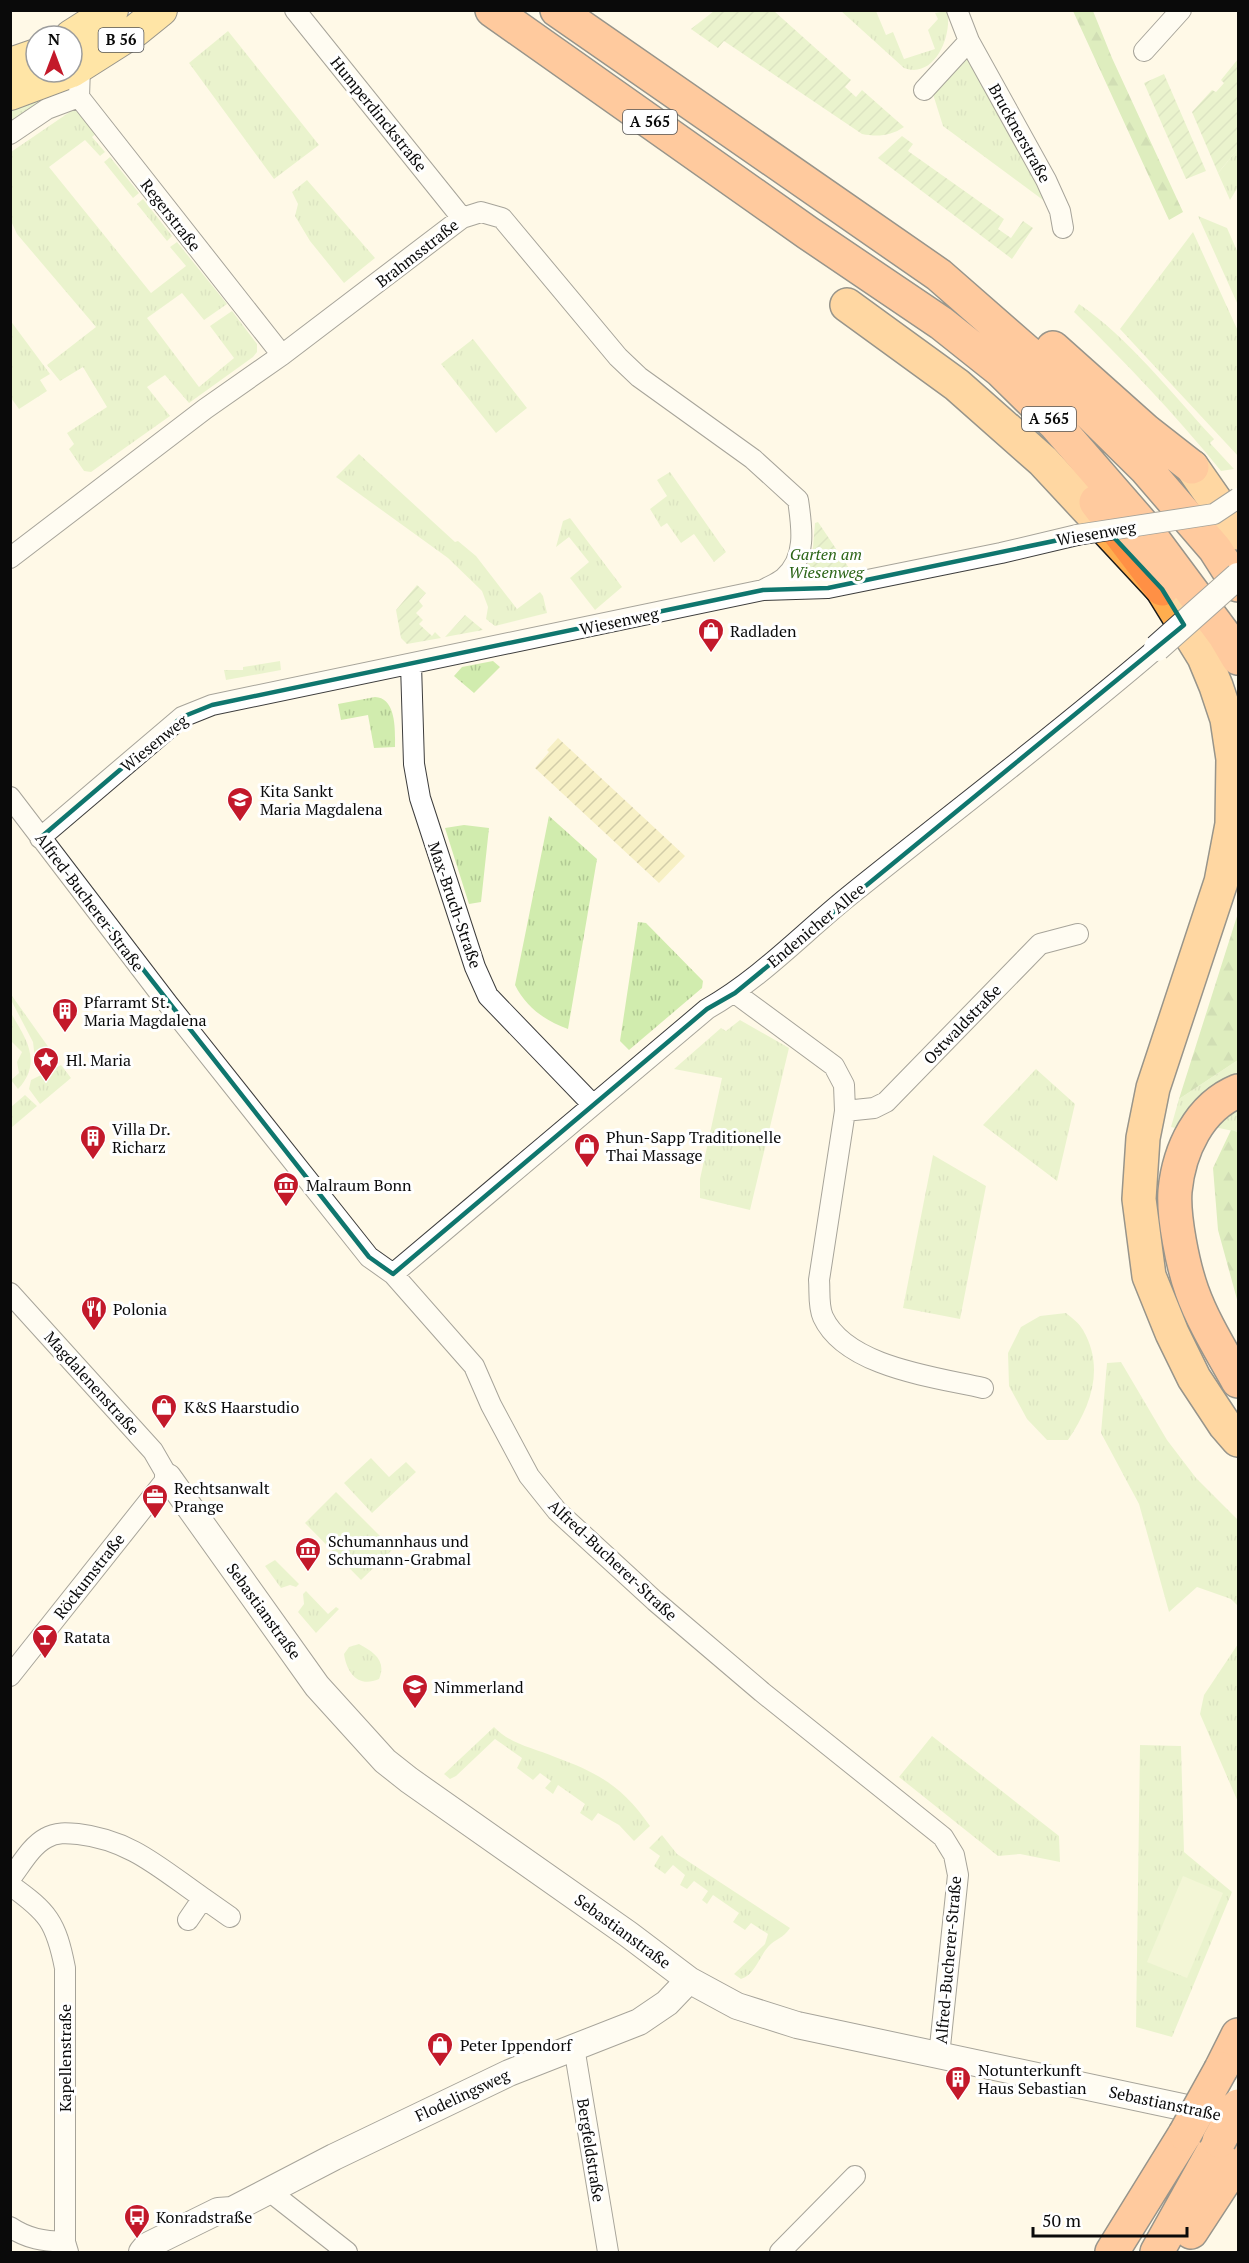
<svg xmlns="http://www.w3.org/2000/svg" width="1249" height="2263" font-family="'PT Serif',serif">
	<defs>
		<pattern id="farmland-furrows" width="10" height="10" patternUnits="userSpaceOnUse" patternTransform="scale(1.5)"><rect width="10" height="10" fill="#f7f0c5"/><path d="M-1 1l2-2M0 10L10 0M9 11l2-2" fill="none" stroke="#d2cca8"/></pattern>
		<pattern id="grass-tufts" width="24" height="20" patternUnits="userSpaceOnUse" patternTransform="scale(1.5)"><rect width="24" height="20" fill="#d1ecae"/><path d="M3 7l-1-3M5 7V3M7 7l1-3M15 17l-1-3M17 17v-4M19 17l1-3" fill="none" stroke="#b2c994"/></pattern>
		<pattern id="forest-firs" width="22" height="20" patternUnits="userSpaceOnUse" patternTransform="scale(1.5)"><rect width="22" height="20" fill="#b5de8c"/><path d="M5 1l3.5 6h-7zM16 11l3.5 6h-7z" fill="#9abd77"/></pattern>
		<pattern id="garden-furrows" width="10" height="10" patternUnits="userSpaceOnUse" patternTransform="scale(1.5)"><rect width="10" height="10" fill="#d1ecae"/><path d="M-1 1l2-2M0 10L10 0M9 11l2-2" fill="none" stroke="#b2c994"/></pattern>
	</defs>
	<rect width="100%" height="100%" fill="#fff9e7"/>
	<path fill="url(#farmland-furrows)" d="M 558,738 L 685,856 L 659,883 L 535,768 L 549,752 L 547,750 Z"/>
	<path fill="url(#grass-tufts)" d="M 841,11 L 876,11 L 886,35 L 893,32 L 904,59 L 935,49 L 928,30 L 938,19 L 935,13 L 947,11 C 953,34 935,80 904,68 Z
		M 228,31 L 319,145 L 274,179 L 189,63 Z
		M 968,55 L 1040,183 L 1043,200 L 943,126 L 932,91 Z
		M 70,85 L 76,93 L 55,97 L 11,120 L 11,102 Z
		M 77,107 L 99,131 L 92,137 L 105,152 L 100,156 L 85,140 L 49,167 L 151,293 L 186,266 L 170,247 L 177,242 L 227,304 L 204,320 L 182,293 L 147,318 L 199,387 L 234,358 L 210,326 L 232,311 L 257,344 L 257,352 L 253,357 L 189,403 L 165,375 L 147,387 L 170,416 L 91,472 L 84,471 L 69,449 L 74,444 L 67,433 L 107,407 L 83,367 L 60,381 L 47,365 L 96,327 L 17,234 L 11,221 L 11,152 Z
		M 1238,149 L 1238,187 L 1230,200 L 1218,173 Z
		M 110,157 L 139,193 L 133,198 L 104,162 Z
		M 307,180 L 375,258 L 344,283 L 310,241 L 295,216 L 298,204 L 292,192 Z
		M 143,199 L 172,236 L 167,241 L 137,204 Z
		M 1198,216 L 1227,228 L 1238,253 L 1238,305 Z
		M 1193,232 L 1238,331 L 1238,456 L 1120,329 Z
		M 1079,304 C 1130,339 1172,394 1214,439 L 1210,443 L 1234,469 L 1221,471 C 1175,414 1125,362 1074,312 Z
		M 10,320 L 50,374 L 40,380 L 47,391 L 19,409 L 11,398 Z
		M 473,339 L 527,408 L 496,433 L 441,364 Z
		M 359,454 L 455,542 L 458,541 L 476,556 L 517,609 L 540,592 L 543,596 L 547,613 L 495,626 L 486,619 L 488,607 L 482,591 L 448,558 L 336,477 Z
		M 670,472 L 726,552 L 714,562 L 694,534 L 681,543 L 667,523 L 661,527 L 650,509 L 667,496 L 657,480 Z
		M 570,518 L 622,587 L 595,610 L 570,578 L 589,562 L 569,537 L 556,547 L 563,521 Z
		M 280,661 L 281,670 L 226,680 L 224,670 L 243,670 L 243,667 Z
		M 493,661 L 500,667 L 474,693 L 454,676 L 462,667 Z
		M 375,697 C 397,698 395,732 395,747 L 374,748 L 368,715 L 341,720 L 338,704 Z
		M 549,816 L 597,859 L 568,1029 C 545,1021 526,1007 515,985 Z
		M 464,825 L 489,828 L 481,902 L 469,904 L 445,828 Z
		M 638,922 L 646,923 L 703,981 L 702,988 L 629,1050 L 620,1041 Z
		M 10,993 L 59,1062 L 36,1068 L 33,1042 L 11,1000 Z
		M 11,1013 C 26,1039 43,1062 18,1089 L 11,1080 L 19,1073 L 17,1062 L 22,1052 L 12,1042 Z
		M 740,1020 L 789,1048 L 750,1210 L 700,1198 L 700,1179 L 722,1078 L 674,1069 L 721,1028 L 726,1031 Z
		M 1238,1060 L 1238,1075 L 1179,1129 L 1171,1127 L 1179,1099 Z
		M 61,1065 L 71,1078 L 40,1104 L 29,1089 L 31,1080 Z
		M 1036,1069 L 1075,1104 L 1057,1181 L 983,1125 Z
		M 25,1095 L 37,1106 L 11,1128 L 11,1107 Z
		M 1238,1105 L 1238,1132 L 1214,1127 Z
		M 933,1155 L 986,1186 L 960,1319 L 903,1308 Z
		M 1066,1313 C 1072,1318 1079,1323 1083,1330 C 1105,1368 1091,1406 1068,1440 L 1047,1440 L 1027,1419 L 1009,1386 L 1008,1353 L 1021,1327 L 1040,1316 Z
		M 1121,1362 L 1167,1440 L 1196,1478 L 1238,1520 L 1238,1606 L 1231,1599 L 1197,1587 L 1169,1612 L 1139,1504 L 1101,1433 L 1107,1363 Z
		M 371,1458 L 389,1477 L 406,1462 L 416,1472 L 372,1513 L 344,1483 Z
		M 336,1492 L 393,1549 L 361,1580 L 305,1523 Z
		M 275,1560 L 299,1584 L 296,1587 L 290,1585 L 281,1588 L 265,1566 Z
		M 306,1591 L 328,1614 L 336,1607 L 339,1609 L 316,1633 L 298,1612 L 304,1604 L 303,1594 Z
		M 359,1644 C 374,1652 387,1661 379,1679 C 359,1688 347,1674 344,1654 L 349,1647 Z
		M 1238,1644 L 1238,1802 L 1200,1714 L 1204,1695 Z
		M 494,1727 C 510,1744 533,1748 555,1757 C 599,1773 623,1787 650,1826 L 634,1841 L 619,1825 L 598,1813 L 592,1821 L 580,1813 L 585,1804 L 558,1785 L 553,1794 L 545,1788 L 551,1781 L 540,1773 L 533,1780 L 517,1768 L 522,1758 L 495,1739 L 456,1776 L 450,1779 L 444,1774 Z
		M 932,1736 L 1059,1836 L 1060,1862 L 1020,1854 L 998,1856 L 899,1777 Z
		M 1140,1745 L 1181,1746 L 1184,1852 L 1232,1892 L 1172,2037 L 1136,2027 Z
		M 662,1835 L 677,1854 L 790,1928 C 783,1939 776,1938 768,1947 C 759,1957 755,1975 741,1979 L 734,1974 L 765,1944 L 768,1934 L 751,1923 L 745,1930 L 733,1922 L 739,1913 L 713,1895 L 707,1904 L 702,1900 L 708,1891 L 694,1881 L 687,1889 L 680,1885 L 685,1875 L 673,1865 L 665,1874 L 654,1866 L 660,1856 L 649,1848 Z"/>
	<path fill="url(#forest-firs)" d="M 1073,11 L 1093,11 L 1112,58 L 1183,212 L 1169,220 Z
		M 1238,913 L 1238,1060 L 1179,1099 Z
		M 1231,1130 L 1238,1132 L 1238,1303 L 1218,1230 L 1213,1168 Z"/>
	<path fill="url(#garden-furrows)" d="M 714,11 L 774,11 L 851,80 L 845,87 L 856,97 L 862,90 L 904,127 C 891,136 877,137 862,134 L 724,41 L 718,48 L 691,29 Z
		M 1238,59 L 1238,149 L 1218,173 L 1192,112 L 1212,90 L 1216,92 L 1224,83 L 1221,80 Z
		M 1164,74 L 1206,171 L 1186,179 L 1144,83 Z
		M 902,136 L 913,144 L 908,151 L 1004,219 L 998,229 L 1011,238 L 1023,221 L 1033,228 L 1012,259 L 878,158 Z
		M 818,522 L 853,574 L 827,580 L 804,576 L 813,547 L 815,523 Z
		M 417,585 L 426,593 L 419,601 L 423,606 L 416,613 L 423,620 L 419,624 L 432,636 L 435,632 L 441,638 L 407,644 L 401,638 L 396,610 Z
		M 465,615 L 483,630 L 445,637 Z"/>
	<path fill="#e4f2c1" d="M 1183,1876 L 1223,1893 L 1187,1978 L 1147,1962 Z"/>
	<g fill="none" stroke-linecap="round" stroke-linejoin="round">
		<defs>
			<path id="minor" d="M 295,10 L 462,218
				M 957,10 L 969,41 L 1046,180 L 1060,211 L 1063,228
				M 1144,51 L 1181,10
				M 80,68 L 79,97 L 282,355
				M 924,90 L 969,41
				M 10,134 L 47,109 L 79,97
				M 10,558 L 205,409 L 282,355 L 462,218 L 481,212 L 502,218 L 618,357 L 639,377 L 753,459 L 798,500 C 802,527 807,558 784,578 C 778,583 770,586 763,590
				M 411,664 L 414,764 L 420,798 L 475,967 L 488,996 L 593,1105
				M 10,797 L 168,1004 L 369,1257 L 393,1274 L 474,1366 L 491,1405 L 529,1476 L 557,1511 L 655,1601 L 762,1692 L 943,1837 L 954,1855 L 958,1875 L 939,2056
				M 40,838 L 182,717 L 212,705 L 763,590 L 828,588 L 1001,553 L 1077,535
				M 735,993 L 834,1066 L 844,1085 L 845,1111 L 819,1280 C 820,1291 818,1306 823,1317 C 846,1367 935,1377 983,1388
				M 845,1111 L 874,1108 L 886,1102 L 1040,944 L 1078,934
				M 393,1274 L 707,1009 C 760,979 802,934 849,896 C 952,813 1057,734 1157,648
				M 10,1293 L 153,1451 L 168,1477 L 10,1676
				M 10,1879 C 21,1865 31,1846 46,1838 C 56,1832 67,1833 78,1834 C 131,1840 161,1869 203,1898 L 188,1920
				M 10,1885 C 48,1912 56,1922 65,1968 L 65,2242 L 68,2252
				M 203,1898 L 230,1917
				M 574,2047 L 608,2252
				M 268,2190 L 347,2252
				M 10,2227 C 28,2239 43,2241 65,2242
				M 780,2252 L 855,2176"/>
			<path id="tertiary" d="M 168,1477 L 317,1686 L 385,1761 L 409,1780 L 628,1934 L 689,1980 L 737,2006 L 797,2025 L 1215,2114
				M 142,2252 L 147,2246 L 218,2211 L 232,2210 L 334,2157 L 509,2073 L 639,2022 L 667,2003 L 689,1980"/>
			<path id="primary" d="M 71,36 L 112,10
				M 10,64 L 36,55
				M 72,71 L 135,31 L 161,10
				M 10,94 L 69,72"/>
			<path id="trunk" d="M 847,305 L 957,385 L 1043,461 L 1162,589 L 1204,657 L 1216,686 L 1227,719 L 1233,759 L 1232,824 L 1221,882 L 1153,1088 L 1143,1138 L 1139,1199 L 1149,1276 L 1172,1333 L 1194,1378 L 1225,1425 L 1238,1440
				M 1192,467 L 1238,533"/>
			<path id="motorway" d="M 492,10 L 808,233 L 941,323 L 1000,370 L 1055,424 L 1141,523 L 1225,636 L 1238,658
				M 557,10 L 939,275 L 1027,352 L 1146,469 L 1215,549 L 1238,585
				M 1053,348 L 1146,431 L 1192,467
				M 1096,502 L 1162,589
				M 1238,1091 C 1199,1107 1179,1150 1175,1191 C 1173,1217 1183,1266 1192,1291 C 1203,1322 1222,1352 1238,1381
				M 1221,2069 L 1238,2035
				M 1191,2232 L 1238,2160
				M 1112,2252 L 1185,2134
				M 1157,2252 L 1219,2141"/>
		</defs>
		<use href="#minor" stroke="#3d3d3d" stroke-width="22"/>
		<use href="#tertiary" stroke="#3d3d3d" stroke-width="28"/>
		<use href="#primary" stroke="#1b1b1b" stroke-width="34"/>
		<use href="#trunk" stroke="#1b1b1b" stroke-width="36"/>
		<use href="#motorway" stroke="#1b1b1b" stroke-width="36"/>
		<use href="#minor" stroke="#fff" stroke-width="20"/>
		<use href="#tertiary" stroke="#fff" stroke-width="26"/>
		<use href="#primary" stroke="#ffcd57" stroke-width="32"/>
		<use href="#trunk" stroke="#ffae4e" stroke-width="33"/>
		<use href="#motorway" stroke="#ff9045" stroke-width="33"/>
		<defs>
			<path id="minor-bridge" d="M 1077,535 L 1214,514 L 1238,498"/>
			<path id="tertiary-bridge" d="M 1157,648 L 1238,576"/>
			<path id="motorway-bridge" d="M 1185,2134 L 1221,2069
				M 1219,2141 L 1238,2106"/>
		</defs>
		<use href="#minor-bridge" stroke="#3d3d3d" stroke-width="22" stroke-linecap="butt"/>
		<use href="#tertiary-bridge" stroke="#3d3d3d" stroke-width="28" stroke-linecap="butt"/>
		<use href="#motorway-bridge" stroke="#1b1b1b" stroke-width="36" stroke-linecap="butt"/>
		<use href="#minor-bridge" stroke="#fff" stroke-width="20"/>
		<use href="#tertiary-bridge" stroke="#fff" stroke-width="26"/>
		<use href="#motorway-bridge" stroke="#ff9045" stroke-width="33"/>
	</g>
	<path d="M0 0H1249V2263H0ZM 1107,530 L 1162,589 L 1184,625 L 735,993 L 707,1009 L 393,1274 L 369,1257 L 40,838 L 182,717 L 212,705 L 763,590 L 828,588 Z" fill="#fff9e7" fill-opacity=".55" fill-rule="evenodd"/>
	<path fill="none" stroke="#0f766e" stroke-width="4.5" stroke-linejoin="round" d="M 1107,530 L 1162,589 L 1184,625 L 735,993 L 707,1009 L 393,1274 L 369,1257 L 40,838 L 182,717 L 212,705 L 763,590 L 828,588 Z"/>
	<defs>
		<symbol id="shop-pin" viewBox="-11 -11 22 30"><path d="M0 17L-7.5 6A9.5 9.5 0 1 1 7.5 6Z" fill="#c3192a" stroke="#fff"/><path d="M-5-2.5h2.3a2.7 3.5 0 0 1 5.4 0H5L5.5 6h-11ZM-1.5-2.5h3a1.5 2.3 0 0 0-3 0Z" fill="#fff"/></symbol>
		<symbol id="school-pin" viewBox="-11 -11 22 30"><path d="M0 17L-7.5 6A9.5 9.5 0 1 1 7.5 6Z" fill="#c3192a" stroke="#fff"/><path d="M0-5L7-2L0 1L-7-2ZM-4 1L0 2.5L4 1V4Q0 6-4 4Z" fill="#fff"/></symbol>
		<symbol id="building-pin" viewBox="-11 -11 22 30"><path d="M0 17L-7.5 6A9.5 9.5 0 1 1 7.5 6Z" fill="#c3192a" stroke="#fff"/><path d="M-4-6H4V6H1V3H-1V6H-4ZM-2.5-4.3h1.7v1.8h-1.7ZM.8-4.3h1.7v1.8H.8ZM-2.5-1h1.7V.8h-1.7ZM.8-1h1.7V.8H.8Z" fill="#fff"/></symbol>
		<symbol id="sight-pin" viewBox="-11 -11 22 30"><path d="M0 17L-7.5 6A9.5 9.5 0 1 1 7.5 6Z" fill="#c3192a" stroke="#fff"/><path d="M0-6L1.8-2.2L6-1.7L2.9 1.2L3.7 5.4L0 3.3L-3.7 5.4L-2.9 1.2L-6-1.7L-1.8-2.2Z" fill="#fff"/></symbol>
		<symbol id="museum-pin" viewBox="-11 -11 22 30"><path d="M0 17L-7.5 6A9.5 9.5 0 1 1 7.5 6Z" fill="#c3192a" stroke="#fff"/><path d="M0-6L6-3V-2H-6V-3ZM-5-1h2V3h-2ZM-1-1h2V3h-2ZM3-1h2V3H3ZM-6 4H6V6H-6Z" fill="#fff"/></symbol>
		<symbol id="restaurant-pin" viewBox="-11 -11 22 30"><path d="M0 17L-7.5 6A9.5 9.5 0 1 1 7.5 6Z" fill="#c3192a" stroke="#fff"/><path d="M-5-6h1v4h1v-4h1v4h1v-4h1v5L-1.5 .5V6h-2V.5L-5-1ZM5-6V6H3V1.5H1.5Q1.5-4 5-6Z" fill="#fff"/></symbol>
		<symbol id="office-pin" viewBox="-11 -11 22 30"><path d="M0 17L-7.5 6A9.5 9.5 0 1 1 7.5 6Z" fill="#c3192a" stroke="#fff"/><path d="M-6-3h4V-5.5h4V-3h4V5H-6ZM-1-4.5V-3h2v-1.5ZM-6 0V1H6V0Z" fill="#fff"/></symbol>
		<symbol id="bar-pin" viewBox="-11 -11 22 30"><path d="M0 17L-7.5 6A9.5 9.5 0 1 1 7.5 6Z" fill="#c3192a" stroke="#fff"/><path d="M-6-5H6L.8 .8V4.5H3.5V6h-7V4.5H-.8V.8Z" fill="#fff"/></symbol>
		<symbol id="bus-pin" viewBox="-11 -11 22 30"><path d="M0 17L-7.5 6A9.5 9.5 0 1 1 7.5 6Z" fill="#c3192a" stroke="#fff"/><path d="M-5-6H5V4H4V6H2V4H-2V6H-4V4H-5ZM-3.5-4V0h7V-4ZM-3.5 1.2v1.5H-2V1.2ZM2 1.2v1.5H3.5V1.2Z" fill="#fff"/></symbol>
	</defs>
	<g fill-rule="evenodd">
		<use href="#shop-pin" x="696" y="616" width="30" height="40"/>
		<use href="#school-pin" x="225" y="785" width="30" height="40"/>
		<use href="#building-pin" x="50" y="996" width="30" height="40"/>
		<use href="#sight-pin" x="31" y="1045" width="30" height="40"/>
		<use href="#building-pin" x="78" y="1123" width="30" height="40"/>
		<use href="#shop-pin" x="572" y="1131" width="30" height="40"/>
		<use href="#museum-pin" x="271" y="1170" width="30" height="40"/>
		<use href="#restaurant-pin" x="79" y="1294" width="30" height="40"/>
		<use href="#shop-pin" x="149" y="1392" width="30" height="40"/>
		<use href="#office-pin" x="140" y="1482" width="30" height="40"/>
		<use href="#museum-pin" x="293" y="1535" width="30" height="40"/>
		<use href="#bar-pin" x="30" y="1622" width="30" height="40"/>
		<use href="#school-pin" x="400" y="1672" width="30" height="40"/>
		<use href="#shop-pin" x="425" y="2030" width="30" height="40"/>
		<use href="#building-pin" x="943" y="2064" width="30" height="40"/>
		<use href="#bus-pin" x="122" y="2202" width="30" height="40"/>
	</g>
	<g text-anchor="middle" stroke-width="6" stroke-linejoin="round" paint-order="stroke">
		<g fill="#fff" stroke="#545454" stroke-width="1.5">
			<rect x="98.5" y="28" width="45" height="24" rx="4.5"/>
			<rect x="623" y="110" width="54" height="24" rx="4.5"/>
			<rect x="1022" y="407" width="54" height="24" rx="4.5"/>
		</g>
		<g font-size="15" font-weight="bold" fill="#0a0a0a">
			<text x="121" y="45">B 56</text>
			<text x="650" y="127">A 565</text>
			<text x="1049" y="424">A 565</text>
		</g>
		<g font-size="16" fill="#0a0a0a" stroke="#fff">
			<text transform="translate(379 114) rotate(51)" y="6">Humperdinckstraße</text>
			<text transform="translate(1020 133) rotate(61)" y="6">Brucknerstraße</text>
			<text transform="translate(171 215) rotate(52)" y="6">Regerstraße</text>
			<text transform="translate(417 253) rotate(-38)" y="6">Brahmsstraße</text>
			<text transform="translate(1096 533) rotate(-10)" y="6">Wiesenweg</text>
			<text transform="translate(619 621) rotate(-12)" y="6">Wiesenweg</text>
			<text transform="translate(154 743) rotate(-39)" y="6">Wiesenweg</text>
			<text transform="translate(90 902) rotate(53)" y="6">Alfred-Bucherer-Straße</text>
			<text transform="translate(455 905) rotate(71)" y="6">Max-Bruch-Straße</text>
			<text transform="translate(816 925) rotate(-40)" y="6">Endenicher Allee</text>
			<text transform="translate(962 1024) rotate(-46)" y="6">Ostwaldstraße</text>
			<text transform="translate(92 1383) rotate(48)" y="6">Magdalenenstraße</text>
			<text transform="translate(613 1560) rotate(43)" y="6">Alfred-Bucherer-Straße</text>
			<text transform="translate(89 1576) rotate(-52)" y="6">Röckumstraße</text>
			<text transform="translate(264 1611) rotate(54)" y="6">Sebastianstraße</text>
			<text transform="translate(623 1931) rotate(36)" y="6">Sebastianstraße</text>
			<text transform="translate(948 1960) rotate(-85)" y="6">Alfred-Bucherer-Straße</text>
			<text transform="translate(65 2058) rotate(-90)" y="6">Kapellenstraße</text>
			<text transform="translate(462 2095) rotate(-25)" y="6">Flodelingsweg</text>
			<text transform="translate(1165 2103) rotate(12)" y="6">Sebastianstraße</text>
			<text transform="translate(591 2150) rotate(81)" y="6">Bergfeldstraße</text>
		</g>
		<g font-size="16" font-style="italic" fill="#2b6517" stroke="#fff">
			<text x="826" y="560">Garten am<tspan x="826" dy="18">Wiesenweg</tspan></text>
		</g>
		<g font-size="16" fill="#0a0a0a" stroke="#fff" text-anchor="start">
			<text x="730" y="637">Radladen</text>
			<text x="260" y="797">Kita Sankt<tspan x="260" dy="18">Maria Magdalena</tspan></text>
			<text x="84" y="1008">Pfarramt St.<tspan x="84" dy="18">Maria Magdalena</tspan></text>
			<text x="66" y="1066">Hl. Maria</text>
			<text x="112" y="1135">Villa Dr.<tspan x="112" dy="18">Richarz</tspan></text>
			<text x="606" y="1143">Phun-Sapp Traditionelle<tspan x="606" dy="18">Thai Massage</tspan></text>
			<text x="306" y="1191">Malraum Bonn</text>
			<text x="113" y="1315">Polonia</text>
			<text x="184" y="1413">K&amp;S Haarstudio</text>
			<text x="174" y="1494">Rechtsanwalt<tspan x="174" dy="18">Prange</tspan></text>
			<text x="328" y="1547">Schumannhaus und<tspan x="328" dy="18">Schumann-Grabmal</tspan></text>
			<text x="64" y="1643">Ratata</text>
			<text x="434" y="1693">Nimmerland</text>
			<text x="460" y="2051">Peter Ippendorf</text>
			<text x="978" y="2076">Notunterkunft<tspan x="978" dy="18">Haus Sebastian</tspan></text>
			<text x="156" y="2223">Konradstraße</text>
		</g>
	</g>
	<rect width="1249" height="2263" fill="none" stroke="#0a0a0a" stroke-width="24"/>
	<g transform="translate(54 54)"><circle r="28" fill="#ffffff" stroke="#9d9d9d" stroke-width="1.5"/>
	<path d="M0-4.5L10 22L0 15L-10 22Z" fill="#c3192a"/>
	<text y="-9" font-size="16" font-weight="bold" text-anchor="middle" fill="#0a0a0a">N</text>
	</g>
	<path d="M1033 2227v9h154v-9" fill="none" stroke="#0a0a0a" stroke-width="3"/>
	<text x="1042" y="2227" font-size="18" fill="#0a0a0a" stroke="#ffffff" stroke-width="4.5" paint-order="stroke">50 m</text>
</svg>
